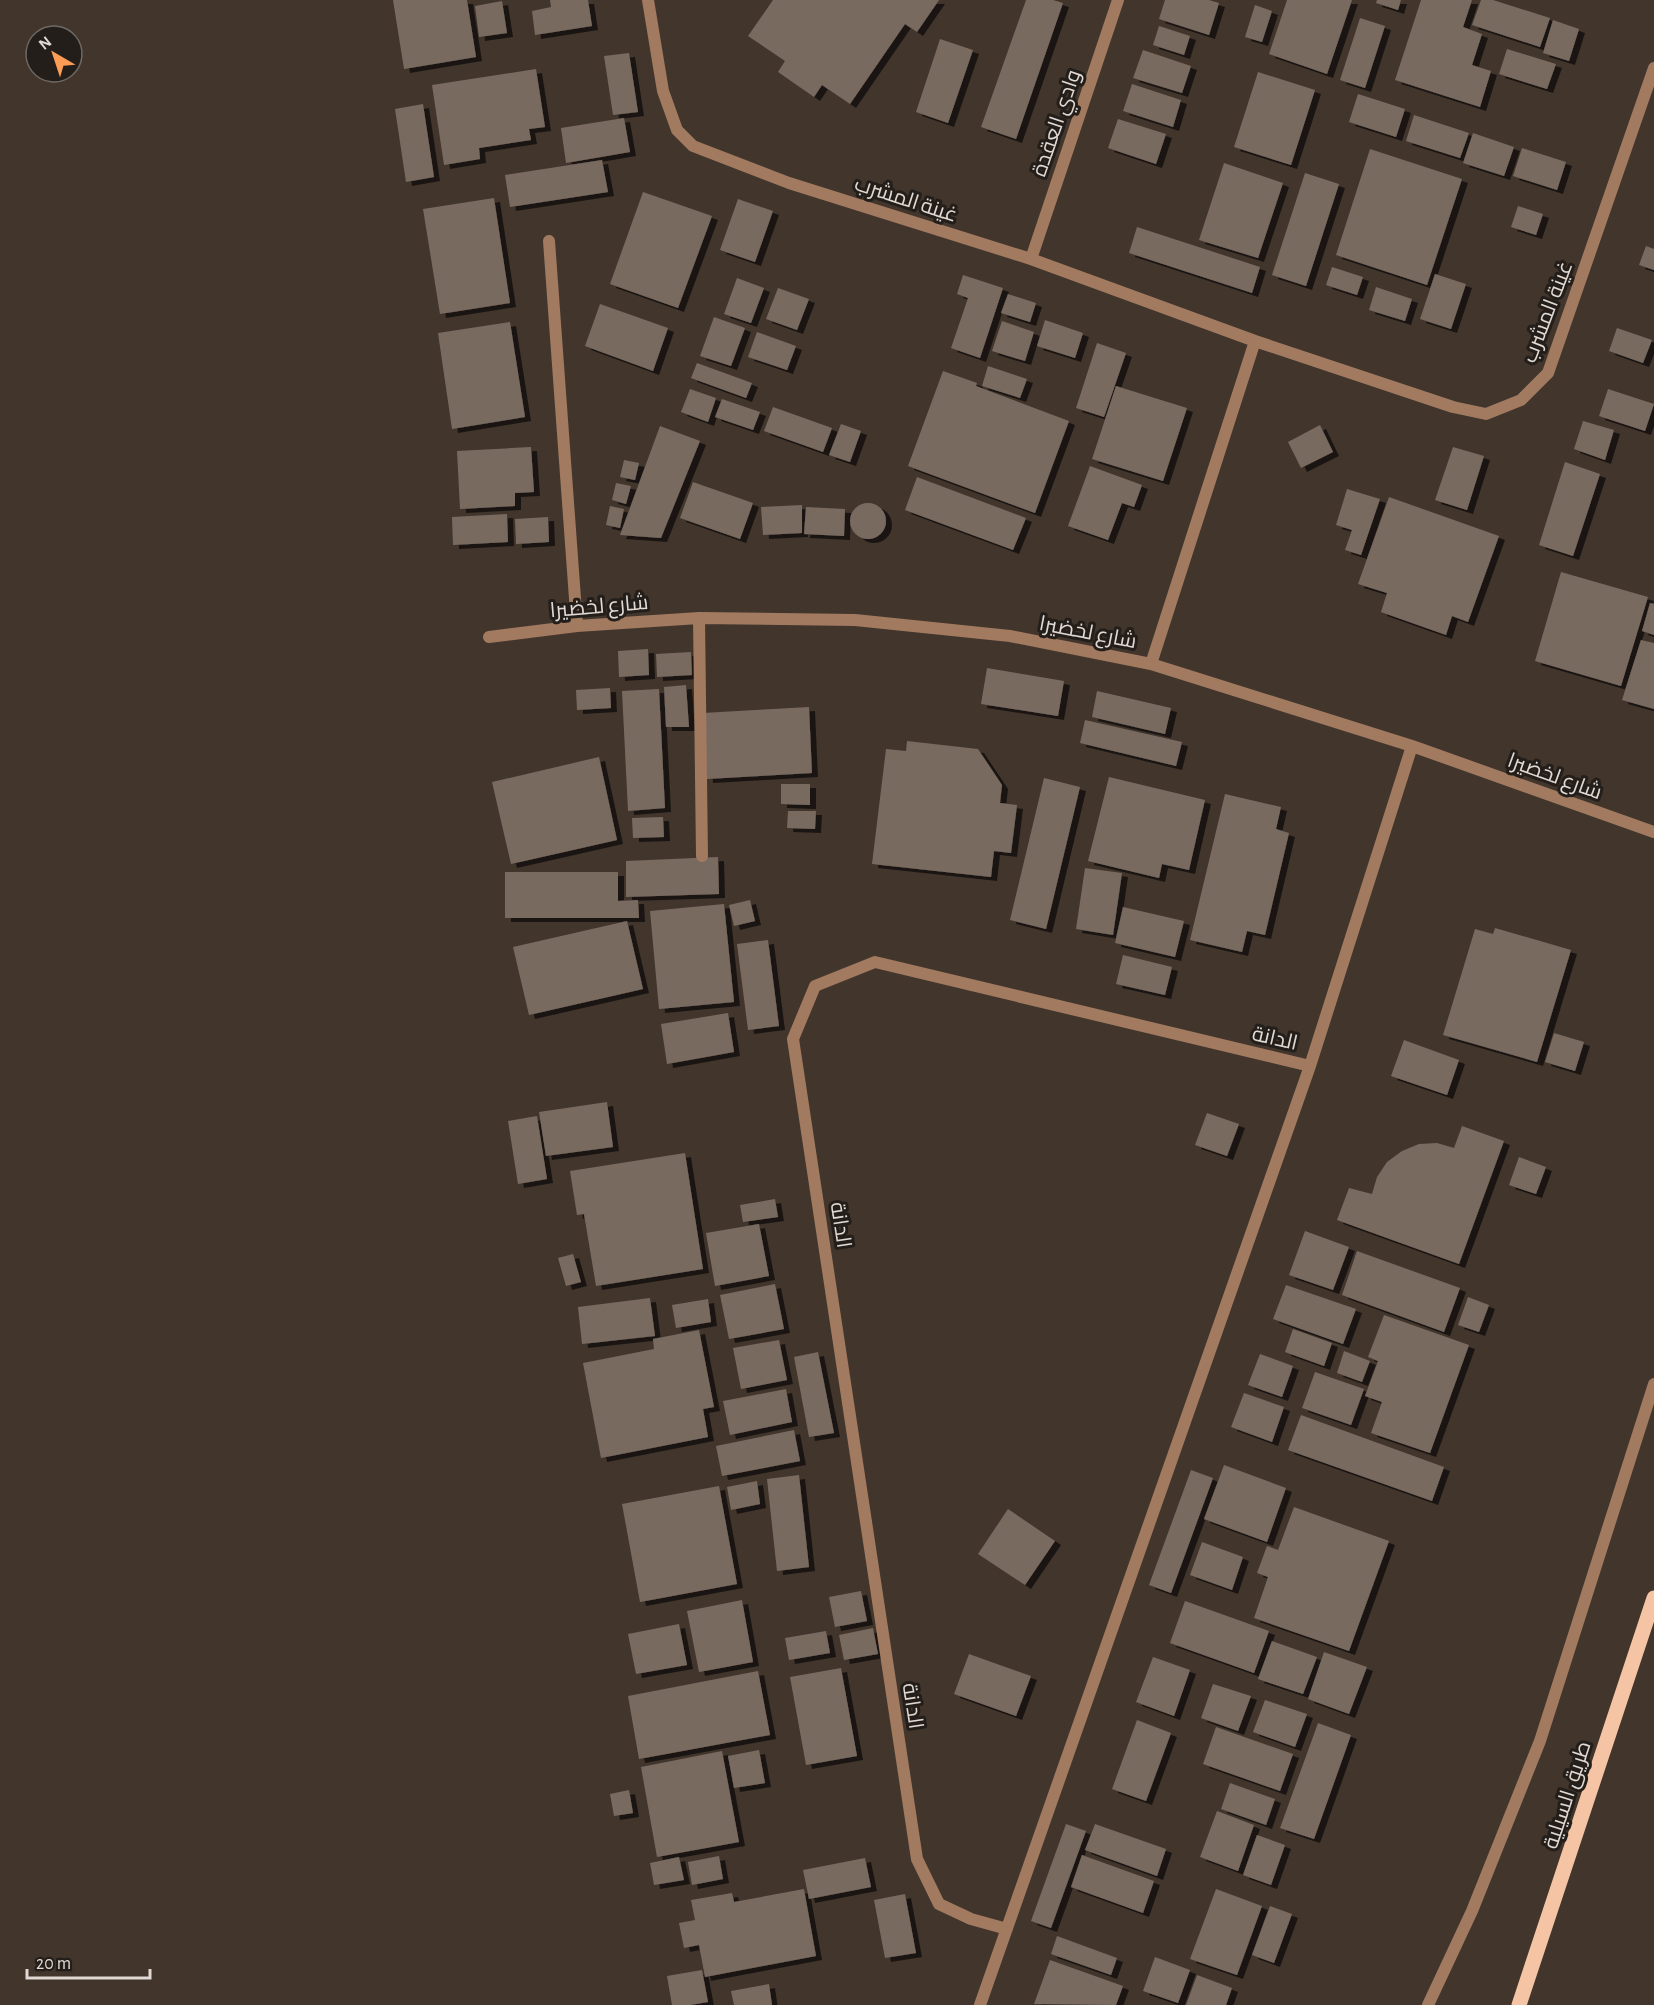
<svg xmlns="http://www.w3.org/2000/svg" width="1654" height="2005" font-family="'Alegreya Sans',Cairo,sans-serif">
	<defs>
		<filter id="shadow"><feDropShadow dx="6" dy="4" stdDeviation="0" flood-color="#0009"/></filter>
	</defs>
	<rect width="100%" height="100%" fill="#41352c"/>
	<path fill="#796a61" filter="url(#shadow)" d="M 393,0 L 467,0 L 476,57 L 404,69 Z
		M 550,0 L 588,0 L 592,26 L 535,35 L 532,11 L 551,7 Z
		M 773,0 L 939,0 L 917,32 L 905,24 L 850,104 L 822,85 L 814,97 L 778,72 L 785,61 L 748,36 Z
		M 1026,0 L 1053,0 L 1063,3 L 1016,139 L 981,127 Z
		M 1165,0 L 1209,0 L 1219,3 L 1209,35 L 1159,19 Z
		M 1287,0 L 1352,0 L 1327,74 L 1269,54 Z
		M 1377,0 L 1401,0 L 1398,10 L 1376,3 Z
		M 1421,0 L 1472,0 L 1463,27 L 1482,34 L 1472,65 L 1491,71 L 1480,107 L 1395,80 Z
		M 1481,0 L 1493,0 L 1550,18 L 1540,47 L 1472,25 Z
		M 502,1 L 507,33 L 479,37 L 475,6 Z
		M 1255,5 L 1272,11 L 1262,42 L 1245,37 Z
		M 1360,18 L 1385,26 L 1365,88 L 1340,80 Z
		M 1553,20 L 1579,29 L 1569,61 L 1543,53 Z
		M 1159,26 L 1190,36 L 1184,55 L 1153,45 Z
		M 940,39 L 973,50 L 948,123 L 916,112 Z
		M 1507,49 L 1556,64 L 1547,89 L 1499,74 Z
		M 1143,50 L 1191,66 L 1182,93 L 1133,78 Z
		M 629,53 L 638,112 L 613,115 L 604,56 Z
		M 536,69 L 545,127 L 529,129 L 531,140 L 479,148 L 480,159 L 444,165 L 432,85 Z
		M 1258,72 L 1315,90 L 1291,165 L 1234,147 Z
		M 1132,84 L 1181,100 L 1173,127 L 1123,111 Z
		M 1358,94 L 1405,109 L 1396,137 L 1349,122 Z
		M 423,104 L 434,177 L 406,182 L 395,109 Z
		M 1414,115 L 1469,133 L 1460,158 L 1406,141 Z
		M 624,118 L 630,152 L 566,163 L 561,128 Z
		M 1118,119 L 1166,134 L 1156,164 L 1108,148 Z
		M 1473,133 L 1514,147 L 1504,176 L 1463,163 Z
		M 1522,148 L 1566,162 L 1557,190 L 1513,176 Z
		M 1370,149 L 1462,179 L 1427,285 L 1336,255 Z
		M 602,160 L 608,192 L 510,207 L 505,175 Z
		M 1224,163 L 1283,183 L 1258,258 L 1199,240 Z
		M 1305,173 L 1339,184 L 1306,286 L 1272,275 Z
		M 643,192 L 712,216 L 678,308 L 610,284 Z
		M 494,198 L 510,303 L 440,314 L 423,209 Z
		M 738,199 L 773,211 L 755,262 L 720,250 Z
		M 1518,206 L 1543,214 L 1536,235 L 1511,227 Z
		M 1137,227 L 1260,267 L 1252,293 L 1129,253 Z
		M 1646,246 L 1654,249 L 1654,270 L 1639,265 Z
		M 1332,267 L 1363,277 L 1357,295 L 1326,285 Z
		M 1435,274 L 1466,284 L 1451,329 L 1420,319 Z
		M 963,275 L 1003,288 L 980,358 L 951,348 L 968,298 L 957,294 Z
		M 737,278 L 764,288 L 751,323 L 724,314 Z
		M 1376,287 L 1412,299 L 1405,321 L 1369,310 Z
		M 778,288 L 809,299 L 797,330 L 766,319 Z
		M 1008,294 L 1036,303 L 1030,322 L 1001,313 Z
		M 600,304 L 668,328 L 653,371 L 585,346 Z
		M 714,317 L 745,328 L 731,366 L 700,356 Z
		M 1045,320 L 1083,333 L 1075,358 L 1037,346 Z
		M 1002,321 L 1034,332 L 1025,361 L 992,351 Z
		M 510,322 L 525,417 L 452,429 L 438,333 Z
		M 1617,328 L 1652,340 L 1643,363 L 1609,351 Z
		M 757,332 L 796,346 L 787,370 L 748,357 Z
		M 1097,343 L 1126,353 L 1104,417 L 1076,408 Z
		M 697,363 L 752,383 L 746,398 L 691,378 Z
		M 988,366 L 1027,379 L 1020,398 L 982,386 Z
		M 943,371 L 977,383 L 976,386 L 1069,421 L 1035,513 L 908,466 Z
		M 1116,386 L 1187,408 L 1163,481 L 1092,459 Z
		M 690,389 L 716,398 L 708,422 L 681,412 Z
		M 1608,389 L 1654,404 L 1645,431 L 1599,416 Z
		M 722,399 L 760,412 L 753,430 L 715,417 Z
		M 773,407 L 832,428 L 823,452 L 764,431 Z
		M 1583,421 L 1614,430 L 1605,460 L 1574,449 Z
		M 841,424 L 861,431 L 850,462 L 829,455 Z
		M 1320,425 L 1333,452 L 1301,468 L 1288,442 Z
		M 660,426 L 700,441 L 661,538 L 620,535 Z
		M 531,447 L 534,492 L 515,493 L 515,506 L 460,509 L 457,451 Z
		M 1453,447 L 1484,456 L 1467,510 L 1435,500 Z
		M 624,460 L 639,463 L 635,480 L 620,477 Z
		M 1565,462 L 1600,474 L 1573,556 L 1539,545 Z
		M 1090,466 L 1142,485 L 1134,507 L 1122,503 L 1108,540 L 1068,526 Z
		M 917,477 L 1026,518 L 1013,550 L 905,510 Z
		M 693,482 L 753,503 L 740,539 L 680,518 Z
		M 616,483 L 631,486 L 626,504 L 612,500 Z
		M 1347,489 L 1380,499 L 1361,555 L 1345,550 L 1352,530 L 1336,525 Z
		M 1389,497 L 1499,536 L 1468,622 L 1452,616 L 1446,635 L 1381,612 L 1387,593 L 1358,584 Z
		M850 521a18 18 0 1 1 36 0a18 18 0 1 1-36 0Z
		M 802,505 L 802,533 L 763,535 L 761,507 Z
		M 610,506 L 624,509 L 620,528 L 606,525 Z
		M 806,507 L 845,509 L 844,536 L 804,534 Z
		M 507,514 L 508,542 L 453,545 L 452,517 Z
		M 548,517 L 549,542 L 516,544 L 515,519 Z
		M 1561,572 L 1648,597 L 1621,686 L 1535,661 Z
		M 1650,603 L 1654,604 L 1654,635 L 1642,631 Z
		M 1641,640 L 1654,643 L 1654,709 L 1622,700 Z
		M 648,649 L 649,675 L 619,677 L 618,651 Z
		M 691,652 L 692,675 L 657,677 L 656,654 Z
		M 987,668 L 1064,681 L 1058,716 L 981,704 Z
		M 686,685 L 689,727 L 666,727 L 664,687 Z
		M 610,688 L 611,708 L 577,710 L 576,690 Z
		M 659,689 L 665,808 L 628,811 L 622,691 Z
		M 1097,691 L 1171,708 L 1165,734 L 1092,717 Z
		M 809,707 L 812,773 L 707,779 L 703,713 Z
		M 1085,720 L 1182,742 L 1176,766 L 1080,743 Z
		M 907,741 L 978,749 L 1002,785 L 1000,803 L 1017,805 L 1011,853 L 994,851 L 991,877 L 872,864 L 886,749 L 906,751 Z
		M 599,757 L 617,840 L 511,864 L 492,782 Z
		M 1109,777 L 1205,800 L 1189,870 L 1162,864 L 1159,878 L 1088,861 Z
		M 1044,778 L 1080,787 L 1046,929 L 1010,920 Z
		M 781,784 L 810,784 L 810,805 L 781,804 Z
		M 1225,794 L 1281,807 L 1276,829 L 1289,833 L 1265,935 L 1247,931 L 1242,952 L 1190,940 Z
		M 788,811 L 816,811 L 815,829 L 787,828 Z
		M 663,817 L 664,837 L 633,838 L 632,818 Z
		M 718,857 L 719,894 L 626,897 L 626,861 Z
		M 1085,868 L 1122,873 L 1113,935 L 1076,929 Z
		M 505,872 L 618,872 L 618,901 L 638,900 L 639,918 L 505,918 Z
		M 750,900 L 755,921 L 734,926 L 729,905 Z
		M 724,904 L 734,1002 L 659,1009 L 650,911 Z
		M 1123,907 L 1184,921 L 1175,957 L 1115,943 Z
		M 627,921 L 643,989 L 529,1015 L 513,947 Z
		M 1495,928 L 1571,950 L 1537,1062 L 1443,1035 L 1475,929 L 1493,934 Z
		M 768,940 L 779,1026 L 748,1030 L 737,944 Z
		M 1123,955 L 1172,967 L 1165,995 L 1116,984 Z
		M 728,1013 L 734,1052 L 667,1064 L 661,1024 Z
		M 1554,1033 L 1584,1042 L 1575,1071 L 1545,1062 Z
		M 1404,1040 L 1459,1060 L 1447,1095 L 1391,1076 Z
		M 607,1102 L 613,1147 L 546,1156 L 539,1112 Z
		M 1207,1113 L 1239,1124 L 1227,1156 L 1195,1145 Z
		M 537,1116 L 547,1179 L 518,1184 L 508,1121 Z
		M 1462,1126 L 1504,1141 L 1459,1264 L 1337,1220 L 1349,1188 L 1372,1194 L 1377,1177 L 1387,1162 L 1402,1151 L 1419,1144 L 1437,1143 L 1454,1148 Z
		M 685,1153 L 703,1269 L 596,1286 L 584,1214 L 577,1215 L 570,1171 Z
		M 1519,1157 L 1546,1167 L 1536,1194 L 1509,1185 Z
		M 775,1199 L 778,1217 L 743,1222 L 740,1205 Z
		M 759,1224 L 769,1276 L 715,1286 L 706,1233 Z
		M 1305,1231 L 1349,1247 L 1333,1290 L 1289,1275 Z
		M 1357,1251 L 1460,1288 L 1444,1332 L 1342,1295 Z
		M 573,1254 L 581,1282 L 566,1286 L 558,1258 Z
		M 775,1284 L 784,1329 L 729,1339 L 720,1295 Z
		M 1286,1285 L 1356,1309 L 1343,1344 L 1273,1319 Z
		M 1468,1297 L 1489,1305 L 1479,1332 L 1458,1325 Z
		M 650,1298 L 655,1336 L 582,1344 L 578,1307 Z
		M 708,1299 L 711,1322 L 676,1328 L 672,1305 Z
		M 1384,1315 L 1469,1345 L 1430,1453 L 1371,1433 L 1382,1402 L 1365,1396 L 1378,1361 L 1368,1357 Z
		M 1293,1329 L 1332,1343 L 1324,1366 L 1285,1352 Z
		M 699,1330 L 714,1407 L 703,1409 L 708,1437 L 601,1458 L 583,1363 L 654,1349 L 653,1339 Z
		M 779,1340 L 787,1380 L 741,1389 L 733,1348 Z
		M 1344,1351 L 1370,1361 L 1362,1382 L 1337,1373 Z
		M 818,1352 L 834,1433 L 809,1437 L 794,1357 Z
		M 1260,1354 L 1293,1366 L 1282,1397 L 1248,1385 Z
		M 1315,1372 L 1364,1389 L 1351,1425 L 1302,1408 Z
		M 786,1389 L 792,1422 L 730,1435 L 723,1401 Z
		M 1244,1393 L 1284,1407 L 1272,1442 L 1231,1427 Z
		M 1301,1415 L 1444,1467 L 1432,1501 L 1288,1450 Z
		M 794,1430 L 800,1461 L 722,1476 L 716,1446 Z
		M 1224,1465 L 1286,1488 L 1267,1542 L 1204,1519 Z
		M 1191,1470 L 1213,1478 L 1171,1593 L 1149,1585 Z
		M 799,1475 L 809,1567 L 777,1571 L 767,1479 Z
		M 757,1481 L 760,1504 L 731,1510 L 727,1487 Z
		M 719,1486 L 737,1584 L 640,1602 L 622,1504 Z
		M 1294,1507 L 1389,1541 L 1349,1651 L 1254,1618 L 1268,1577 L 1257,1573 L 1267,1546 L 1278,1550 Z
		M 1008,1509 L 1055,1541 L 1025,1585 L 978,1554 Z
		M 1202,1542 L 1243,1557 L 1232,1590 L 1190,1575 Z
		M 861,1591 L 867,1621 L 835,1627 L 829,1597 Z
		M 742,1600 L 753,1662 L 699,1672 L 687,1611 Z
		M 1185,1601 L 1269,1631 L 1254,1673 L 1170,1643 Z
		M 679,1624 L 687,1665 L 636,1674 L 628,1634 Z
		M 873,1628 L 878,1654 L 844,1660 L 839,1635 Z
		M 826,1631 L 830,1653 L 789,1660 L 785,1638 Z
		M 1272,1641 L 1317,1657 L 1303,1694 L 1258,1679 Z
		M 1324,1652 L 1367,1667 L 1349,1714 L 1308,1699 Z
		M 969,1654 L 1031,1676 L 1016,1716 L 954,1694 Z
		M 1153,1657 L 1190,1670 L 1174,1716 L 1136,1702 Z
		M 841,1668 L 857,1756 L 806,1765 L 790,1677 Z
		M 758,1671 L 770,1735 L 639,1759 L 628,1696 Z
		M 1213,1684 L 1251,1696 L 1238,1731 L 1201,1718 Z
		M 1265,1700 L 1307,1714 L 1295,1747 L 1253,1732 Z
		M 1137,1720 L 1171,1733 L 1146,1801 L 1112,1789 Z
		M 1318,1723 L 1351,1735 L 1314,1839 L 1280,1828 Z
		M 1216,1727 L 1293,1754 L 1280,1791 L 1203,1764 Z
		M 759,1750 L 765,1783 L 734,1788 L 728,1756 Z
		M 722,1751 L 739,1842 L 657,1857 L 641,1767 Z
		M 1230,1783 L 1275,1799 L 1266,1825 L 1221,1809 Z
		M 629,1790 L 633,1813 L 614,1816 L 610,1794 Z
		M 1217,1811 L 1254,1825 L 1238,1871 L 1200,1857 Z
		M 1066,1824 L 1086,1831 L 1051,1928 L 1031,1921 Z
		M 1095,1824 L 1166,1849 L 1157,1876 L 1085,1850 Z
		M 1257,1835 L 1285,1845 L 1271,1885 L 1243,1875 Z
		M 1082,1855 L 1154,1881 L 1143,1913 L 1071,1887 Z
		M 719,1856 L 723,1879 L 692,1885 L 688,1862 Z
		M 679,1857 L 684,1880 L 654,1885 L 650,1863 Z
		M 865,1858 L 871,1887 L 809,1899 L 803,1870 Z
		M 804,1889 L 816,1956 L 705,1977 L 699,1945 L 684,1948 L 679,1923 L 695,1920 L 691,1900 L 732,1893 L 734,1902 Z
		M 1216,1889 L 1262,1906 L 1237,1975 L 1190,1959 Z
		M 905,1894 L 916,1953 L 885,1958 L 874,1900 Z
		M 1270,1906 L 1292,1914 L 1274,1963 L 1252,1955 Z
		M 1057,1936 L 1117,1958 L 1111,1975 L 1051,1954 Z
		M 1155,1957 L 1190,1970 L 1178,2003 L 1143,1991 Z
		M 1050,1960 L 1123,1986 L 1116,2005 L 1034,2004 Z
		M 702,1970 L 708,2002 L 690,2005 L 672,2005 L 667,1976 Z
		M 1197,1975 L 1232,1988 L 1226,2005 L 1186,2005 Z
		M 769,1984 L 772,2005 L 734,2005 L 731,1991 Z"/>
	<g fill="none" stroke-linecap="round" stroke-linejoin="round">
		<path stroke="#a17a60" stroke-width="12" d="M 648,0 L 663,91 L 677,130 L 693,146 L 789,183 L 1031,259 L 1255,341 L 1453,407 L 1486,414 L 1521,400 L 1548,373 L 1654,68
			M 549,241 L 577,626
			M 1031,259 L 1118,0
			M 699,618 L 702,856
			M 489,637 L 577,626 L 699,618 L 855,620 L 1010,636 L 1151,664 L 1412,746 L 1654,832
			M 1151,664 L 1255,341
			M 1007,1929 L 971,1919 L 939,1904 L 917,1859 L 793,1039 L 815,986 L 875,962 L 1310,1066
			M 980,2005 L 1310,1066 L 1412,746
			M 1428,2005 L 1472,1911 L 1540,1741 L 1654,1384"/>
		<path stroke="#f5c4a4" stroke-width="15" d="M 1519,2005 L 1654,1598"/>
	</g>
	<g text-anchor="middle" stroke-width="6" stroke-linejoin="round" paint-order="stroke">
		<g font-size="21" fill="#e1d9d4" stroke="#231e1a">
			<text transform="translate(1056 123) rotate(-71)" y="7">وادي العقدة</text>
			<text transform="translate(906 199) rotate(18)" y="7">غينة المشرب</text>
			<text transform="translate(1547 312) rotate(-69)" y="7">غينة المشرب</text>
			<text transform="translate(599 606) rotate(-5)" y="7">شارع لخضيرا</text>
			<text transform="translate(1088 632) rotate(11)" y="7">شارع لخضيرا</text>
			<text transform="translate(1555 776) rotate(20)" y="7">شارع لخضيرا</text>
			<text transform="translate(1275 1038) rotate(13)" y="7">الدانة</text>
			<text transform="translate(841 1225) rotate(81)" y="7">الدانة</text>
			<text transform="translate(913 1706) rotate(81)" y="7">الدانة</text>
			<text transform="translate(1567 1795) rotate(-72)" y="7">طريق السيلية</text>
		</g>
	</g>
	<g transform="translate(54 54) rotate(321)"><circle r="28" fill="#231e1a" stroke="#6f6964" stroke-width="1.5"/>
	<path d="M0-4.5L10 22L0 15L-10 22Z" fill="#fd9c55"/>
	<text y="-9" font-size="16" font-weight="bold" text-anchor="middle" fill="#e1d9d4">N</text>
	</g>
	<path d="M27 1969v9h123v-9" fill="none" stroke="#e1d9d4" stroke-width="3"/>
	<text x="36" y="1969" font-size="18" fill="#e1d9d4" stroke="#231e1a" stroke-width="4.5" paint-order="stroke">20 m</text>
</svg>
